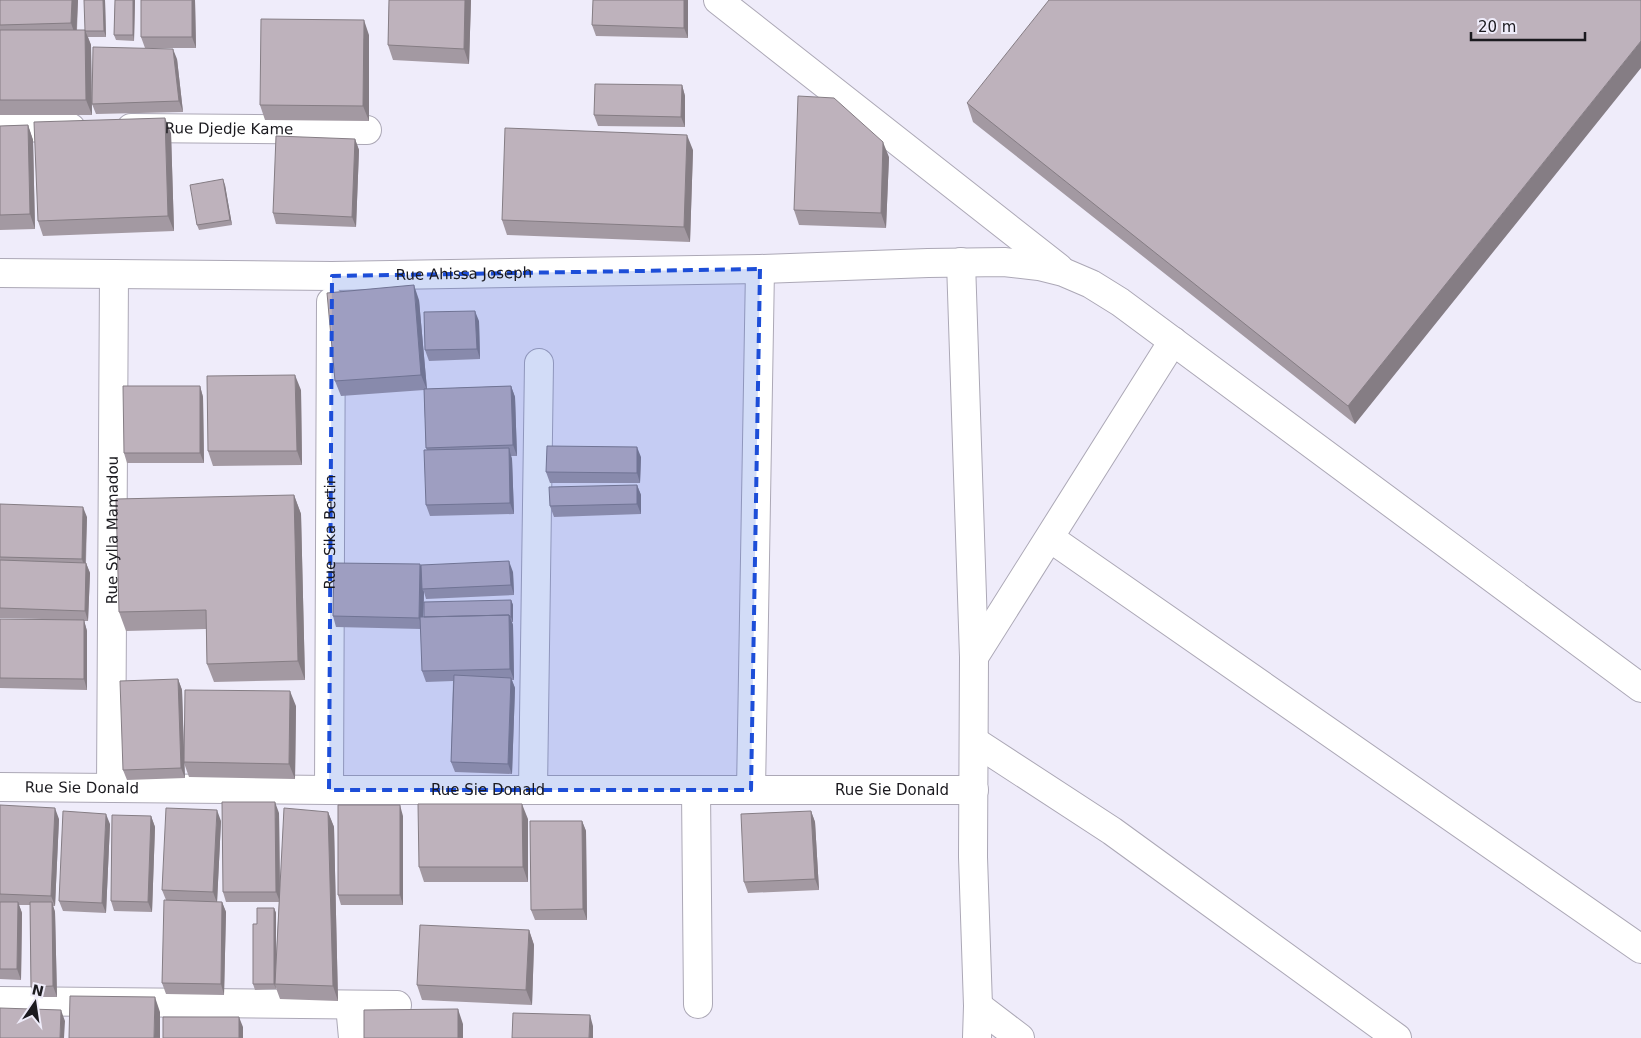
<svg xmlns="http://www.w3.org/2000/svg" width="1641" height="1038" font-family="'DejaVu Sans',sans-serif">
	<rect width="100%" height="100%" fill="#efecfa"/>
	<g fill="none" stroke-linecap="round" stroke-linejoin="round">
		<defs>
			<g id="minor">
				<path d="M 718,0 L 1059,268"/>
				<path d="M 0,127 L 71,128"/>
				<path id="s1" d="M 131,128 L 367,130"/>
				<path d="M 961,262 L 974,657"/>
				<path id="s2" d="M 0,273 L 332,276 L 760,269 L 928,263 L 1004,262 L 1039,266 L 1063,272 L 1091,284 L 1120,302 L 1641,688"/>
				<path d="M 1050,538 L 1641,949"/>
				<path d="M 974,741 L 1112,831 L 1397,1038"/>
				<path id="s3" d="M 0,787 L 329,790 L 974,790"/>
				<path id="s4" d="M 111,788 L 114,274"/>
				<path id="s5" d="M 329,790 L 331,302"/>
				<path d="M 533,790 L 539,363"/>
				<path d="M 696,790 L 698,1004"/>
				<path d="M 751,790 L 760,269"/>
				<path d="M 0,1001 L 397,1005"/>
				<path d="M 350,1005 L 353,1038"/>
				<path d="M 978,1006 L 1020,1038"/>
				<path d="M 977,1038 L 978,1006 L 973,857 L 974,657 L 1173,341"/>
			</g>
		</defs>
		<use href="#minor" stroke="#aca8b6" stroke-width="30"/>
		<use href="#minor" stroke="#fff" stroke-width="28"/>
	</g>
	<path fill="#a399a2" d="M 0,0 L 78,0 L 77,30 L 85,30 L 105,0 L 106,37 L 88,37 L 91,45 L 92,115 L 0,115 Z
		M 115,0 L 135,0 L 134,41 L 116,40 L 114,35 Z
		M 195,0 L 196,48 L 145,48 L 141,37 Z
		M 389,0 L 471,0 L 469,64 L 393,60 L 388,45 Z
		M 593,0 L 688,0 L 688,38 L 596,36 L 592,25 Z
		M 1641,0 L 1355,424 L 973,122 L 967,103 Z
		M 369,35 L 369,121 L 265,120 L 260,105 Z
		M 177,59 L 183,112 L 96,114 L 92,104 Z
		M 682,85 L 685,96 L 685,127 L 598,126 L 594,115 Z
		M 28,125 L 33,140 L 35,229 L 0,230 L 0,126 Z
		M 171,133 L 174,231 L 43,236 L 38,221 Z
		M 355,139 L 359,150 L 356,227 L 276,224 L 273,213 Z
		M 693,150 L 690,242 L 507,235 L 502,220 Z
		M 889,157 L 886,228 L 799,225 L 794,210 Z
		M 225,185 L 232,225 L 199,230 L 197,225 Z
		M 419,300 L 427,389 L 511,386 L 515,397 L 517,456 L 511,456 L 512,459 L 514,514 L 430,516 L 426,505 L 427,450 L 426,448 L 424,390 L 341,396 L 335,381 Z
		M 479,321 L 480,359 L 429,361 L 425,350 Z
		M 200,386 L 203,397 L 204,463 L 127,463 L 124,453 Z
		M 301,390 L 302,465 L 213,466 L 208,451 Z
		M 641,457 L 640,483 L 550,483 L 546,472 Z
		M 637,485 L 641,495 L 641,514 L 554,517 L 550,506 Z
		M 294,495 L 301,514 L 305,680 L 214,682 L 207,664 L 206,629 L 126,631 L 119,612 Z
		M 0,504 L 87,517 L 86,563 L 90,573 L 88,621 L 84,621 L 87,631 L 87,690 L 0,688 L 0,619 L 42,619 L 0,618 Z
		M 420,564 L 421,568 L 513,572 L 514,595 L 426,599 L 424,592 L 423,617 L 511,600 L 513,605 L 513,622 L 512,622 L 513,625 L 514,680 L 512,680 L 515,688 L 512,774 L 455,772 L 451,762 L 453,681 L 426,682 L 422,671 L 421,629 L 336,627 L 333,616 Z
		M 178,679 L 182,690 L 184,757 L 296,706 L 295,779 L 189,777 L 184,763 L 185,778 L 127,780 L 123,770 Z
		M 0,805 L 59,819 L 55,906 L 53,906 L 55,912 L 57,997 L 35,997 L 31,987 L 30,905 L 19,905 L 22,913 L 21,980 L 0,979 Z
		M 811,811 L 815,822 L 819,890 L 748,893 L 744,882 Z
		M 328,812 L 334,827 L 338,1001 L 280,999 L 276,988 L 276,989 L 255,990 L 253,984 L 257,924 L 274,908 L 276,913 L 276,959 L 279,902 L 226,902 L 223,892 L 279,813 L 280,886 Z
		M 151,816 L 155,827 L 152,912 L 114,911 L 111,901 Z
		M 403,816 L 403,905 L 341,905 L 338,895 Z
		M 528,819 L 528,882 L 424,882 L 419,867 Z
		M 221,821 L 217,902 L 222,902 L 226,912 L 224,995 L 166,994 L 162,983 L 166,900 L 162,890 Z
		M 582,821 L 586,831 L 587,920 L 535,920 L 531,910 Z
		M 110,824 L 106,913 L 63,911 L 59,901 Z
		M 529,930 L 534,945 L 532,1005 L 422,1000 L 417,985 Z"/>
	<path fill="#857d84" d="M 72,0 L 78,0 L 76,38 L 71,23 Z
		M 103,0 L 105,0 L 106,37 L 104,31 Z
		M 133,0 L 135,0 L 134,41 L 133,35 Z
		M 192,0 L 195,0 L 196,48 L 192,37 Z
		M 465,0 L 471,0 L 469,64 L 464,49 Z
		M 684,0 L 688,0 L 688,38 L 684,28 Z
		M 364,20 L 369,35 L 369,121 L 363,106 Z
		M 85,30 L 91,45 L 92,115 L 86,100 Z
		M 1641,41 L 1641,68 L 1355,424 L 1348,406 Z
		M 173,49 L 177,59 L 183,112 L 179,101 Z
		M 682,85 L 685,96 L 685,127 L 681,117 Z
		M 165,118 L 171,133 L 174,231 L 168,216 Z
		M 28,125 L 33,140 L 35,229 L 30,214 Z
		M 687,135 L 693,150 L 690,242 L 684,227 Z
		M 355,139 L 359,150 L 356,227 L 352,217 Z
		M 883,142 L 889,157 L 886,228 L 881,213 Z
		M 223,179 L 225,185 L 232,225 L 230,220 Z
		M 414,285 L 419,300 L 427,390 L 421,375 Z
		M 475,311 L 479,321 L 480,359 L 477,349 Z
		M 295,375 L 301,390 L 302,465 L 297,451 Z
		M 200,386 L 203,397 L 204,463 L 200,453 Z
		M 511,386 L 515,397 L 517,456 L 513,445 Z
		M 637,447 L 641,457 L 640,483 L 637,473 Z
		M 509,448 L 512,459 L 514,514 L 510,503 Z
		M 637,485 L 641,495 L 641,514 L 637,504 Z
		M 294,495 L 301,514 L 305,680 L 298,661 Z
		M 83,507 L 87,517 L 85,570 L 82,559 Z
		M 509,561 L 513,572 L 514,595 L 511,585 Z
		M 86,563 L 90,573 L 88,621 L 85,611 Z
		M 420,564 L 424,575 L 422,589 L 424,592 L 423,629 L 419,618 Z
		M 511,600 L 513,605 L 513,622 L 511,617 Z
		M 509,615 L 513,625 L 514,680 L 510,669 Z
		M 84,620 L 87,631 L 87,690 L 84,679 Z
		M 511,678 L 515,688 L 512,774 L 508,764 Z
		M 178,679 L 182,690 L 185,778 L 181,768 Z
		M 290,691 L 296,706 L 295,779 L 289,764 Z
		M 275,802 L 279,813 L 280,902 L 276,892 Z
		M 522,804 L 528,819 L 528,882 L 523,867 Z
		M 400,805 L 403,816 L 403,905 L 400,895 Z
		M 55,808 L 59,819 L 55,906 L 51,896 Z
		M 217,810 L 221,821 L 217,903 L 213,892 Z
		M 811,811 L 815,822 L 819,890 L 815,879 Z
		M 328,812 L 334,827 L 338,1001 L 333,986 Z
		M 106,814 L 110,824 L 106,913 L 102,903 Z
		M 151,816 L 155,827 L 152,912 L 148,902 Z
		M 582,821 L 586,831 L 587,920 L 583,909 Z
		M 18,902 L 22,913 L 21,980 L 17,969 Z
		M 52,902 L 55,912 L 57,997 L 53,986 Z
		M 222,902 L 226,912 L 224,995 L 221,984 Z
		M 274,908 L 276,913 L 276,984 L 275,984 L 276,989 L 274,984 Z
		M 529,930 L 534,945 L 532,1005 L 526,990 Z
		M 155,997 L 160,1012 L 160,1038 L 154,1038 Z
		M 458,1009 L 463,1024 L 463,1038 L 458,1038 Z
		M 61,1010 L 65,1021 L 64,1038 L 60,1038 Z
		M 590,1015 L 593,1026 L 593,1038 L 589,1038 Z
		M 239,1017 L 243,1027 L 243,1038 L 239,1038 Z"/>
	<path fill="#beb2bc" stroke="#857d84" d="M 0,0 L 72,0 L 71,23 L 0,25 Z
		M 84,0 L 103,0 L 104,31 L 85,31 Z
		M 115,0 L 133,0 L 133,35 L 114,35 Z
		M 141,0 L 192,0 L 192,37 L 141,37 Z
		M 389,0 L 465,0 L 464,49 L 388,45 Z
		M 593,0 L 684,0 L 684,28 L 592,25 Z
		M 1049,0 L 1641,0 L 1641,41 L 1348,406 L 967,103 Z
		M 261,19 L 364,20 L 363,106 L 260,105 Z
		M 0,30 L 85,30 L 86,100 L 0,100 Z
		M 93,47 L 173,49 L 179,101 L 92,104 Z
		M 595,84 L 682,85 L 681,117 L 594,115 Z
		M 798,96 L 834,98 L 883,142 L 881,213 L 794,210 Z
		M 165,118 L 168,216 L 38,221 L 34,122 Z
		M 28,125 L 30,214 L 0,215 L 0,126 Z
		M 505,128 L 687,135 L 684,227 L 502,220 Z
		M 276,136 L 355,139 L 352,217 L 273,213 Z
		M 223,179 L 230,220 L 197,225 L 190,185 Z
		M 414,285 L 421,375 L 335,381 L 327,293 Z
		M 475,311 L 477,349 L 425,350 L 424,312 Z
		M 295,375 L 297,451 L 208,451 L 207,376 Z
		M 123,386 L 200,386 L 200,453 L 124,453 Z
		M 511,386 L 513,445 L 426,448 L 424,389 Z
		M 547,446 L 637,447 L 637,473 L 546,472 Z
		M 509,448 L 510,503 L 426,505 L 424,450 Z
		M 637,485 L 637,504 L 550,506 L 549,487 Z
		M 294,495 L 298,661 L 207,664 L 206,610 L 119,612 L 116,499 Z
		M 0,504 L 83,507 L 82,559 L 0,557 Z
		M 0,560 L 86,563 L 85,611 L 0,608 Z
		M 509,561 L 511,585 L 422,589 L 421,565 Z
		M 334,563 L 420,564 L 419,618 L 333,616 Z
		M 511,600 L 511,617 L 510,617 L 509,615 L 424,617 L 424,602 Z
		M 509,615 L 510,669 L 422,671 L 420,617 Z
		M 0,619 L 84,620 L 84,679 L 0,678 Z
		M 454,675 L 511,678 L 508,764 L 451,762 Z
		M 178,679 L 181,768 L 123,770 L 120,681 Z
		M 185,690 L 290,691 L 289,764 L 184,762 Z
		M 222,802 L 275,802 L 276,892 L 223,892 Z
		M 418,804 L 522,804 L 523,867 L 419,867 Z
		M 0,805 L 55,808 L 51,896 L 0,894 Z
		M 338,805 L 400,805 L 400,895 L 338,895 Z
		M 166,808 L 217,810 L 213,892 L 162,890 Z
		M 284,808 L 328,812 L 333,986 L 275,984 Z
		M 63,811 L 106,814 L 102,903 L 59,901 Z
		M 811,811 L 815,879 L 744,882 L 741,814 Z
		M 112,815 L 151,816 L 148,902 L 111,901 Z
		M 530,821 L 582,821 L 583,909 L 531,910 Z
		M 164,900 L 222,902 L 221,984 L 162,983 Z
		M 0,902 L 18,902 L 17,969 L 0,969 Z
		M 30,902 L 52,902 L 53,986 L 31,987 Z
		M 257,908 L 274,908 L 274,984 L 253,984 L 253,924 L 257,924 Z
		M 420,925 L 529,930 L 526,990 L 417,985 Z
		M 70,996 L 155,997 L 154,1038 L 69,1038 Z
		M 0,1008 L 61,1010 L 60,1038 L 0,1038 Z
		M 458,1009 L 458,1038 L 364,1038 L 364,1010 Z
		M 513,1013 L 590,1015 L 589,1038 L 512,1038 Z
		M 163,1017 L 239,1017 L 239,1038 L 163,1038 Z"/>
	<path fill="#1d4ed8" fill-opacity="0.2" stroke="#1d4ed8" stroke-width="4" stroke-dasharray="10 6" stroke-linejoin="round" d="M 760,269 L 751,790 L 329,790 L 332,276 Z"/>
	<g text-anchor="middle" stroke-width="4" stroke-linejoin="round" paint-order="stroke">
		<g font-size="15" fill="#1b1a1f" stroke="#efecfa">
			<text dy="5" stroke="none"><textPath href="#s1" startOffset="98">Rue Djedje Kame</textPath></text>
			<text dy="5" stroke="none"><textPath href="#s2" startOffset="464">Rue Ahissa Joseph</textPath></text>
			<text dy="5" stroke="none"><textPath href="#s4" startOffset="258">Rue Sylla Mamadou</textPath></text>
			<text dy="5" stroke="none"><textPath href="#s5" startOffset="258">Rue Sika Bertin</textPath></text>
			<text dy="5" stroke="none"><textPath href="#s3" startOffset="82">Rue Sie Donald</textPath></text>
			<text dy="5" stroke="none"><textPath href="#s3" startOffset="488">Rue Sie Donald</textPath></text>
			<text dy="5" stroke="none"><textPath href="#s3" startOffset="892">Rue Sie Donald</textPath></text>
		</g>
	</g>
	<g transform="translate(35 1003) rotate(13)" stroke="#efecfa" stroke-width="4" paint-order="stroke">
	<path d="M0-4L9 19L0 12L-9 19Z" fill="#1b1a1f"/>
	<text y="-8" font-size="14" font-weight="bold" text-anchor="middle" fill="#1b1a1f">N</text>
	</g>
	<path d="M1471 32v8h114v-8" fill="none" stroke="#1b1a1f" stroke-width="2.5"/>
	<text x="1478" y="32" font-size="15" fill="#1b1a1f" stroke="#efecfa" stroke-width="4" paint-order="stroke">20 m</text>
</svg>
